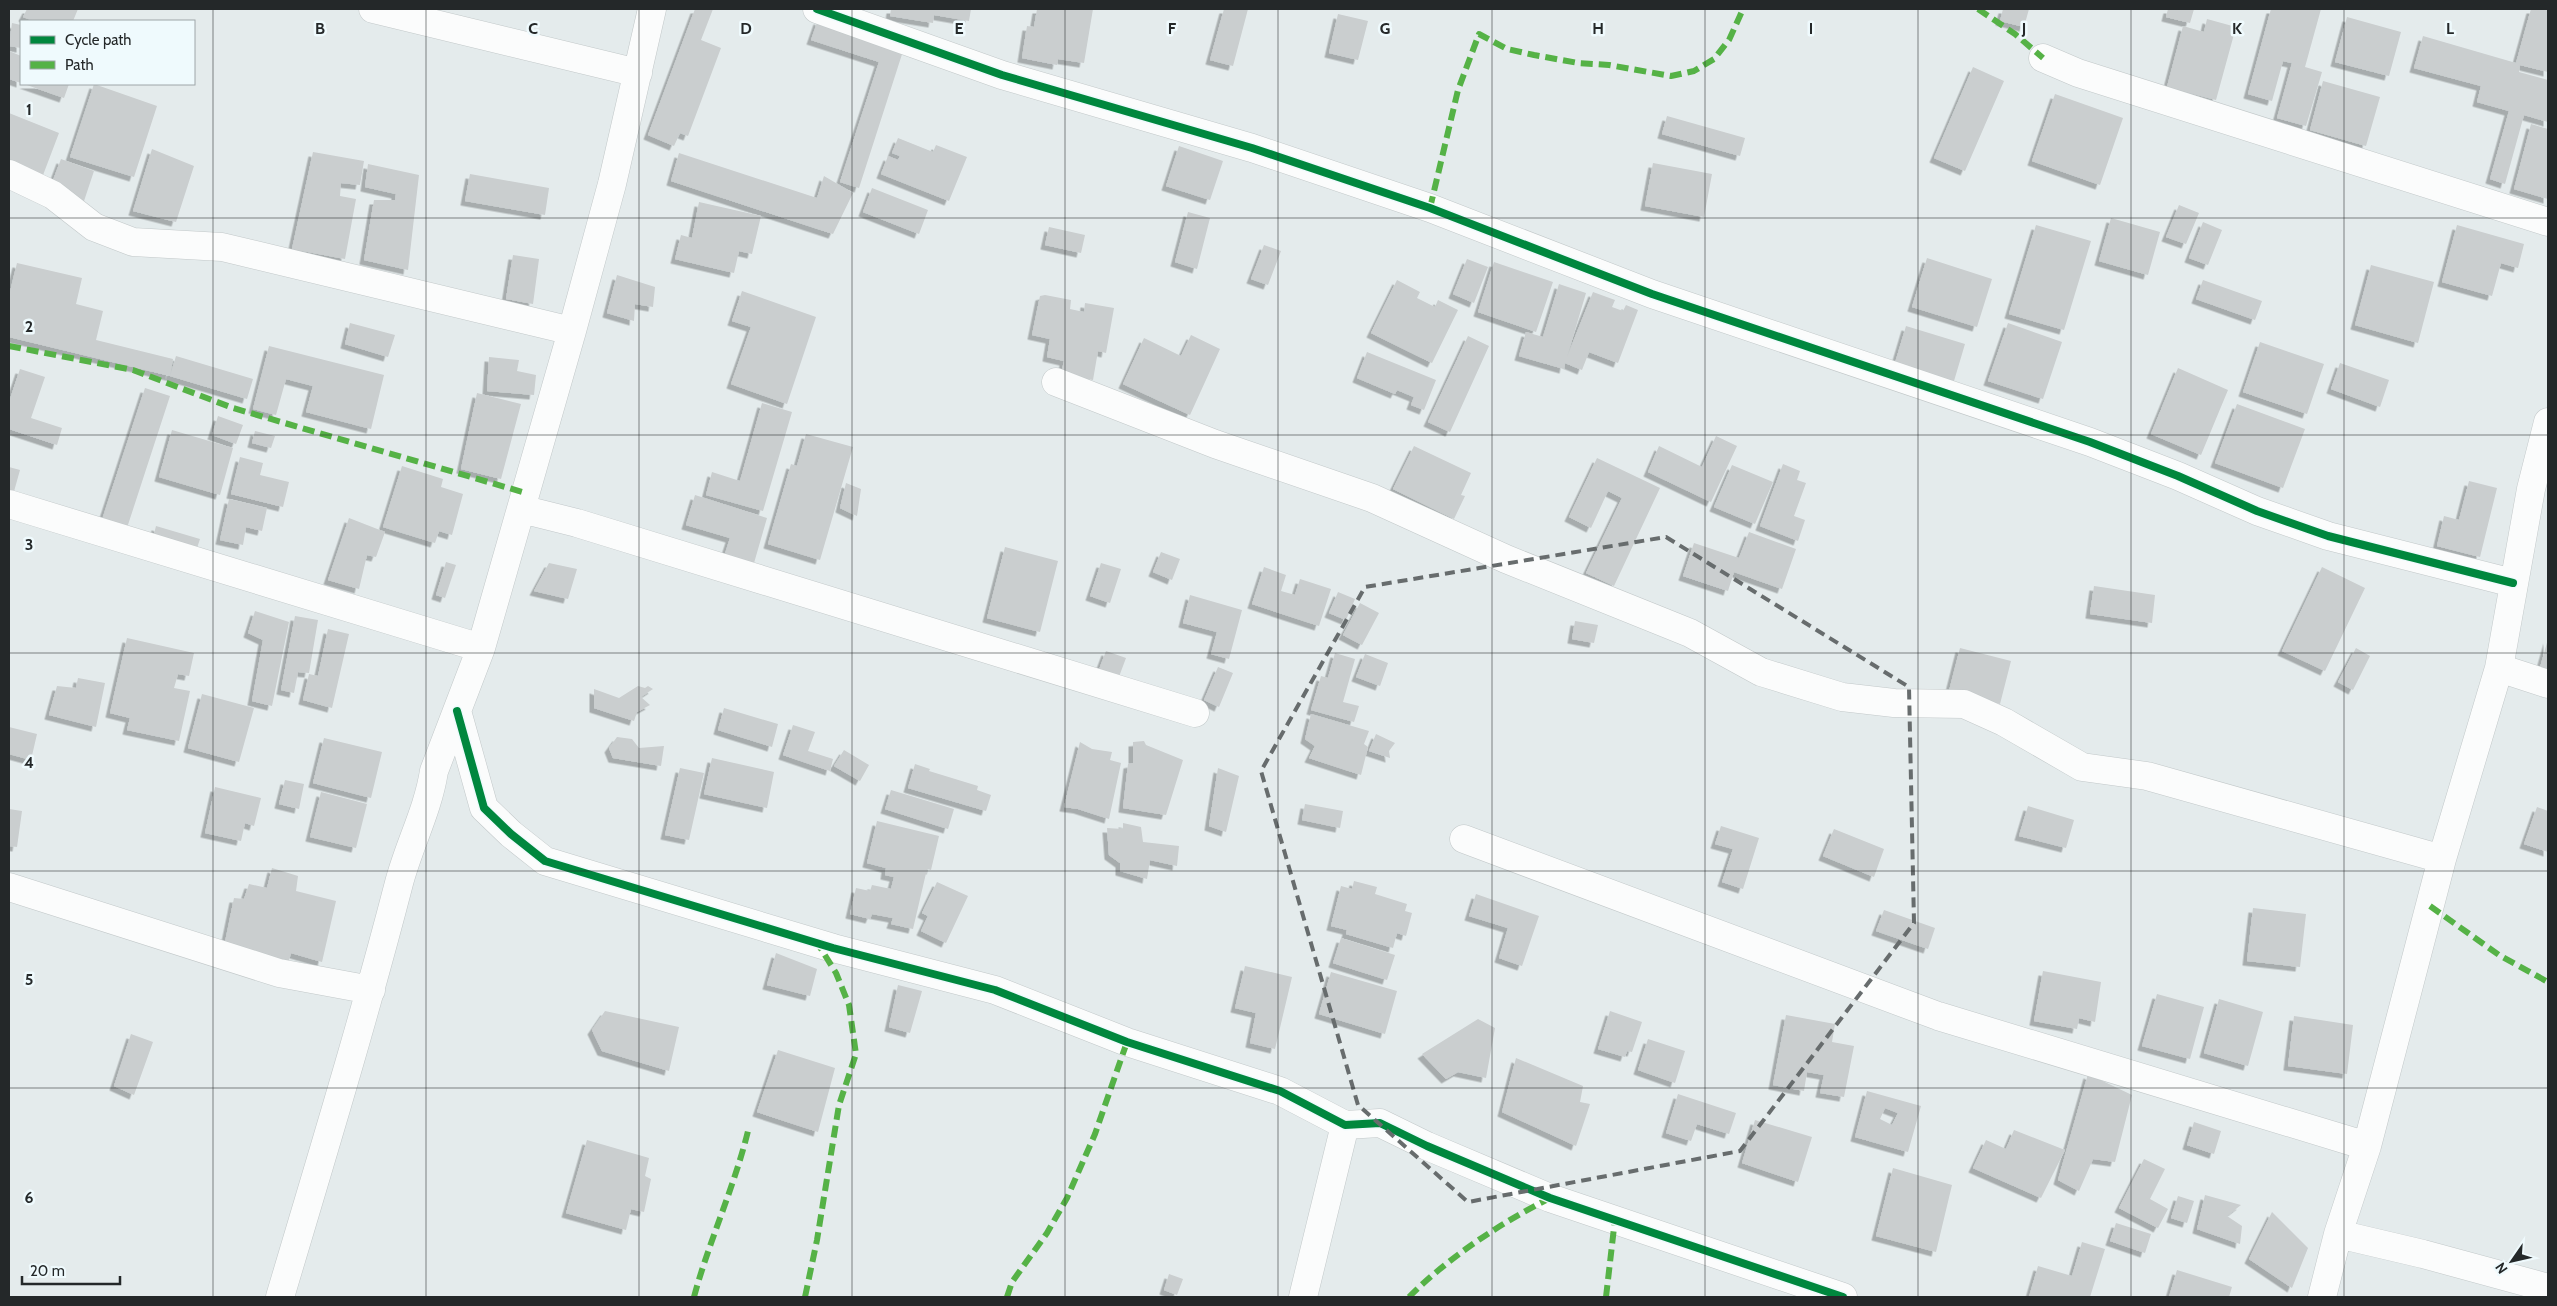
<svg xmlns="http://www.w3.org/2000/svg" width="2557" height="1306" font-family="Cabin,sans-serif">
	<defs>
		<filter id="shadow"><feDropShadow dx="-4.5" dy="4.5" stdDeviation="0" flood-color="#0004"/></filter>
	</defs>
	<rect width="100%" height="100%" fill="#e4ebec"/>
	<path fill="#cacecf" fill-rule="evenodd" filter="url(#shadow)" d="M 27,9 L 78,9 L 73,21 L 34,21 L 23,17 Z
		M 695,9 L 713,9 L 701,40 L 721,48 L 688,136 L 680,133 L 674,146 L 648,135 Z
		M 891,9 L 971,9 L 969,21 L 934,15 L 933,23 L 890,16 Z
		M 1037,9 L 1093,9 L 1084,63 L 1058,59 L 1057,65 L 1022,58 L 1027,26 L 1034,27 Z
		M 1224,9 L 1248,9 L 1233,66 L 1210,60 Z
		M 2003,9 L 2029,9 L 2024,27 L 2000,21 Z
		M 2168,9 L 2194,9 L 2190,23 L 2166,17 Z
		M 2271,9 L 2321,9 L 2305,67 L 2322,72 L 2306,126 L 2277,118 L 2292,63 L 2283,61 L 2272,101 L 2248,94 Z
		M 2531,9 L 2548,9 L 2548,72 L 2520,65 L 2519,72 L 2548,80 L 2548,122 L 2524,115 L 2505,184 L 2490,179 L 2509,111 L 2477,102 L 2481,86 L 2414,68 L 2423,36 L 2516,63 Z
		M 1338,14 L 1368,21 L 1358,60 L 1329,53 Z
		M 2347,17 L 2401,32 L 2389,76 L 2335,62 Z
		M 2207,19 L 2236,27 L 2216,100 L 2167,87 L 2183,26 L 2204,32 Z
		M 818,20 L 904,48 L 859,188 L 840,182 L 879,62 L 811,40 Z
		M 12,23 L 21,25 L 21,48 L 9,46 Z
		M 9,51 L 21,56 L 21,83 L 9,79 Z
		M 1973,67 L 2004,81 L 1965,171 L 1934,158 Z
		M 2323,81 L 2380,97 L 2366,146 L 2310,130 Z
		M 24,84 L 69,84 L 64,98 Z
		M 94,84 L 157,106 L 134,177 L 70,157 Z
		M 2055,94 L 2123,118 L 2100,185 L 2032,161 Z
		M 9,113 L 59,133 L 40,183 L 9,171 Z
		M 1667,116 L 1745,138 L 1740,156 L 1662,134 Z
		M 2531,124 L 2548,129 L 2548,199 L 2514,189 Z
		M 898,138 L 933,152 L 936,145 L 967,157 L 949,201 L 881,174 L 888,156 L 898,160 L 900,156 L 892,153 Z
		M 1179,146 L 1223,161 L 1210,200 L 1166,186 Z
		M 152,149 L 194,166 L 176,222 L 133,211 Z
		M 313,152 L 364,161 L 360,185 L 341,183 L 340,196 L 356,199 L 345,259 L 292,249 Z
		M 679,153 L 817,198 L 824,176 L 853,193 L 833,234 L 671,181 Z
		M 61,159 L 94,171 L 83,204 L 49,191 Z
		M 1653,163 L 1712,174 L 1704,217 L 1645,206 Z
		M 368,164 L 419,175 L 408,270 L 364,260 L 374,200 L 395,200 L 396,194 L 365,187 Z
		M 470,174 L 549,188 L 545,215 L 465,201 Z
		M 872,188 L 928,210 L 919,234 L 863,212 Z
		M 699,202 L 761,216 L 752,254 L 739,251 L 734,273 L 675,259 L 681,235 L 692,238 Z
		M 2179,205 L 2199,213 L 2186,244 L 2166,237 Z
		M 1188,212 L 1210,218 L 1197,269 L 1175,262 Z
		M 2111,218 L 2160,232 L 2148,275 L 2099,261 Z
		M 2203,222 L 2222,230 L 2208,265 L 2189,258 Z
		M 2036,225 L 2091,241 L 2064,330 L 2009,314 Z
		M 2457,225 L 2524,244 L 2518,268 L 2501,263 L 2492,296 L 2442,282 Z
		M 1049,227 L 1085,235 L 1081,253 L 1045,245 Z
		M 1264,245 L 1281,251 L 1268,285 L 1251,279 Z
		M 513,255 L 539,259 L 533,304 L 506,299 Z
		M 1927,258 L 1992,279 L 1977,327 L 1912,307 Z
		M 1467,259 L 1488,267 L 1474,303 L 1453,294 Z
		M 1494,262 L 1553,282 L 1536,332 L 1478,312 Z
		M 17,263 L 82,278 L 76,304 L 103,311 L 96,340 L 173,359 L 170,376 L 9,337 L 9,296 Z
		M 2371,265 L 2434,282 L 2418,343 L 2355,325 Z
		M 617,275 L 655,287 L 653,307 L 635,304 L 634,321 L 607,313 Z
		M 1397,280 L 1420,292 L 1417,298 L 1435,307 L 1438,300 L 1458,310 L 1432,363 L 1371,333 Z
		M 2203,280 L 2262,301 L 2255,320 L 2196,299 Z
		M 1559,284 L 1586,293 L 1567,357 L 1593,292 L 1615,300 L 1612,307 L 1623,311 L 1626,305 L 1638,310 L 1618,363 L 1589,352 L 1582,370 L 1565,363 L 1564,369 L 1519,356 L 1526,332 L 1543,337 Z
		M 742,291 L 816,317 L 787,404 L 731,384 L 751,327 L 732,321 Z
		M 1045,295 L 1071,300 L 1070,309 L 1084,312 L 1085,303 L 1114,308 L 1106,353 L 1098,351 L 1093,380 L 1061,374 L 1064,361 L 1047,357 L 1050,339 L 1032,335 L 1040,296 Z
		M 350,323 L 395,335 L 388,357 L 345,344 Z
		M 2008,323 L 2062,342 L 2043,399 L 1988,381 Z
		M 1906,326 L 1965,344 L 1954,381 L 1895,363 Z
		M 1191,335 L 1220,349 L 1190,415 L 1123,384 L 1144,338 L 1181,356 Z
		M 1468,336 L 1489,346 L 1450,432 L 1428,422 Z
		M 2260,342 L 2324,364 L 2307,414 L 2243,392 Z
		M 269,346 L 384,375 L 371,429 L 306,412 L 313,386 L 286,379 L 276,415 L 253,409 Z
		M 1367,352 L 1436,380 L 1424,410 L 1411,405 L 1414,397 L 1397,390 L 1395,394 L 1357,378 Z
		M 176,356 L 253,379 L 247,399 L 170,376 Z
		M 489,357 L 519,360 L 517,371 L 536,375 L 534,395 L 487,391 Z
		M 2340,363 L 2389,380 L 2380,407 L 2331,389 Z
		M 2178,368 L 2228,390 L 2201,455 L 2151,434 Z
		M 20,369 L 45,377 L 31,418 L 62,428 L 57,445 L 9,429 L 9,402 Z
		M 145,388 L 170,396 L 125,534 L 100,526 Z
		M 477,393 L 521,404 L 501,479 L 461,469 Z
		M 762,403 L 792,412 L 763,511 L 706,495 L 712,472 L 740,481 Z
		M 2237,404 L 2305,429 L 2283,488 L 2215,463 Z
		M 218,416 L 243,425 L 236,444 L 212,435 Z
		M 172,430 L 233,448 L 220,495 L 159,477 Z
		M 255,431 L 275,436 L 271,448 L 252,443 Z
		M 806,434 L 853,447 L 820,560 L 768,544 L 791,464 L 797,466 Z
		M 1716,436 L 1737,446 L 1711,502 L 1648,472 L 1659,446 L 1702,467 Z
		M 1414,446 L 1471,473 L 1461,495 L 1465,496 L 1454,519 L 1393,489 Z
		M 240,457 L 263,463 L 260,475 L 289,482 L 283,507 L 231,494 Z
		M 1597,458 L 1660,488 L 1614,586 L 1586,573 L 1622,498 L 1608,491 L 1591,528 L 1569,517 Z
		M 1783,464 L 1800,471 L 1797,480 L 1806,483 L 1794,516 L 1805,520 L 1798,541 L 1760,526 Z
		M 1732,465 L 1773,482 L 1755,524 L 1714,507 Z
		M 402,466 L 443,479 L 441,487 L 463,494 L 452,535 L 439,531 L 435,543 L 383,527 Z
		M 9,467 L 20,470 L 13,495 L 9,494 Z
		M 2469,481 L 2497,488 L 2480,557 L 2437,546 L 2444,516 L 2459,520 Z
		M 846,483 L 861,489 L 857,516 L 840,508 Z
		M 695,495 L 767,518 L 752,570 L 723,560 L 730,538 L 686,525 Z
		M 229,499 L 267,508 L 262,531 L 246,527 L 243,545 L 220,540 Z
		M 349,518 L 385,532 L 376,557 L 367,555 L 359,589 L 328,580 Z
		M 156,526 L 200,539 L 195,554 L 152,542 Z
		M 1749,532 L 1796,549 L 1782,589 L 1734,572 L 1728,591 L 1683,576 L 1694,543 L 1739,558 Z
		M 1005,547 L 1058,561 L 1040,632 L 987,618 Z
		M 1161,552 L 1180,559 L 1172,580 L 1153,572 Z
		M 446,562 L 456,565 L 445,598 L 436,595 Z
		M 549,563 L 577,569 L 568,599 L 534,591 Z
		M 1101,563 L 1121,569 L 1110,603 L 1090,596 Z
		M 1264,567 L 1286,575 L 1281,591 L 1295,595 L 1300,579 L 1331,589 L 1319,626 L 1252,604 Z
		M 2322,567 L 2365,588 L 2325,671 L 2282,651 Z
		M 2094,586 L 2155,595 L 2152,623 L 2090,614 Z
		M 1338,592 L 1355,599 L 1346,620 L 1329,613 Z
		M 1190,595 L 1242,610 L 1229,659 L 1211,654 L 1217,632 L 1183,623 Z
		M 1360,603 L 1379,613 L 1362,645 L 1343,635 Z
		M 255,611 L 289,622 L 272,706 L 252,701 L 263,640 L 248,633 Z
		M 295,616 L 318,620 L 309,673 L 298,672 L 294,693 L 281,690 Z
		M 1575,621 L 1598,625 L 1594,643 L 1572,639 Z
		M 328,629 L 349,634 L 332,708 L 303,700 L 309,674 L 318,676 Z
		M 127,638 L 194,653 L 189,676 L 178,674 L 174,688 L 190,691 L 179,741 L 127,730 L 130,718 L 110,713 Z
		M 2548,639 L 2548,673 L 2539,671 Z
		M 1960,648 L 2011,661 L 2000,704 L 1949,691 Z
		M 2356,648 L 2370,656 L 2353,690 L 2338,682 Z
		M 1106,651 L 1126,658 L 1117,682 L 1097,675 Z
		M 1335,653 L 1355,659 L 1343,702 L 1359,706 L 1354,722 L 1311,710 L 1321,676 L 1328,678 Z
		M 1365,654 L 1388,663 L 1380,686 L 1356,677 Z
		M 1218,667 L 1233,673 L 1219,707 L 1204,700 Z
		M 78,678 L 105,683 L 96,727 L 49,715 L 57,686 L 76,688 Z
		M 638,686 L 645,688 L 648,686 L 653,689 L 641,697 L 650,705 L 637,712 L 634,721 L 594,708 L 594,689 L 619,698 Z
		M 202,694 L 254,708 L 239,762 L 188,748 Z
		M 724,708 L 778,724 L 772,747 L 718,730 Z
		M 1311,714 L 1369,731 L 1364,744 L 1368,747 L 1361,775 L 1309,758 L 1315,746 L 1305,739 Z
		M 793,725 L 815,732 L 808,751 L 833,759 L 830,771 L 783,755 Z
		M 9,727 L 37,734 L 31,760 L 9,754 Z
		M 1376,734 L 1395,743 L 1389,751 L 1390,758 L 1369,751 Z
		M 617,737 L 632,739 L 639,748 L 664,746 L 661,766 L 613,758 L 609,748 Z
		M 324,738 L 382,752 L 371,798 L 313,783 Z
		M 1144,741 L 1146,745 L 1183,760 L 1166,815 L 1123,808 L 1128,764 L 1133,763 L 1133,742 Z
		M 1080,742 L 1092,749 L 1112,752 L 1110,760 L 1121,763 L 1109,819 L 1078,809 L 1064,807 Z
		M 844,750 L 869,765 L 860,781 L 834,766 Z
		M 712,758 L 774,772 L 767,808 L 704,794 Z
		M 915,764 L 930,769 L 929,771 L 978,786 L 977,790 L 991,795 L 986,811 L 908,788 Z
		M 680,768 L 704,773 L 689,840 L 665,835 Z
		M 1218,768 L 1239,776 L 1226,832 L 1209,826 Z
		M 285,780 L 304,784 L 299,809 L 279,804 Z
		M 215,787 L 261,798 L 254,826 L 245,823 L 241,841 L 205,833 Z
		M 891,790 L 954,809 L 948,829 L 885,809 Z
		M 321,792 L 367,804 L 356,848 L 310,837 Z
		M 1305,804 L 1343,811 L 1340,828 L 1302,820 Z
		M 2028,806 L 2074,820 L 2066,848 L 2019,836 Z
		M 2537,807 L 2548,811 L 2548,852 L 2524,844 Z
		M 9,809 L 22,811 L 17,847 L 9,846 Z
		M 877,821 L 939,836 L 931,870 L 927,869 L 913,929 L 891,924 L 893,918 L 872,914 L 870,919 L 850,914 L 856,888 L 870,891 L 872,885 L 891,889 L 894,877 L 885,875 L 886,868 L 867,863 Z
		M 1123,823 L 1141,827 L 1143,842 L 1179,846 L 1177,866 L 1150,860 L 1147,879 L 1120,871 L 1120,863 L 1109,855 L 1107,828 L 1123,829 Z
		M 1721,826 L 1759,838 L 1743,889 L 1722,882 L 1733,849 L 1715,844 Z
		M 1834,829 L 1884,849 L 1874,877 L 1823,856 Z
		M 272,868 L 298,876 L 296,891 L 336,901 L 322,962 L 291,953 L 287,967 L 224,947 L 234,898 L 244,899 L 249,884 L 267,888 Z
		M 1354,881 L 1377,887 L 1375,894 L 1407,904 L 1405,911 L 1412,913 L 1406,936 L 1397,933 L 1393,948 L 1346,934 L 1347,930 L 1331,926 L 1341,886 L 1352,889 Z
		M 937,882 L 968,896 L 946,943 L 921,931 L 928,916 L 922,913 Z
		M 1476,894 L 1539,916 L 1522,966 L 1499,958 L 1508,928 L 1469,916 Z
		M 2253,908 L 2306,914 L 2300,967 L 2247,961 Z
		M 1884,910 L 1935,928 L 1928,949 L 1876,931 Z
		M 1341,938 L 1395,955 L 1387,980 L 1333,963 Z
		M 776,953 L 817,969 L 810,996 L 767,985 Z
		M 1245,966 L 1292,977 L 1275,1049 L 1250,1043 L 1256,1013 L 1235,1008 Z
		M 2043,971 L 2101,982 L 2095,1022 L 2079,1018 L 2077,1029 L 2034,1021 Z
		M 1331,972 L 1397,991 L 1385,1034 L 1319,1014 Z
		M 898,985 L 922,991 L 910,1033 L 889,1027 Z
		M 2157,994 L 2204,1007 L 2190,1059 L 2142,1046 Z
		M 2219,999 L 2263,1012 L 2248,1066 L 2204,1053 Z
		M 605,1011 L 679,1027 L 669,1071 L 602,1051 L 592,1030 Z
		M 1610,1011 L 1642,1022 L 1632,1052 L 1627,1051 L 1625,1057 L 1598,1049 Z
		M 1786,1015 L 1835,1024 L 1832,1042 L 1854,1046 L 1844,1097 L 1820,1093 L 1824,1075 L 1807,1072 L 1804,1091 L 1773,1085 Z
		M 2294,1016 L 2353,1025 L 2347,1074 L 2288,1066 Z
		M 1478,1019 L 1495,1028 L 1486,1078 L 1458,1072 L 1446,1079 L 1422,1054 Z
		M 131,1034 L 153,1042 L 134,1095 L 114,1086 Z
		M 1648,1039 L 1685,1051 L 1675,1083 L 1638,1070 Z
		M 778,1050 L 835,1068 L 818,1132 L 757,1112 Z
		M 1516,1058 L 1583,1086 L 1580,1102 L 1590,1104 L 1576,1146 L 1502,1112 Z
		M 2088,1074 L 2132,1095 L 2115,1162 L 2093,1159 L 2079,1191 L 2058,1180 Z
		M 1867,1091 L 1921,1106 L 1908,1152 L 1855,1137 ZM 1885,1108 L 1898,1113 L 1892,1125 L 1880,1119 Z
		M 1678,1094 L 1736,1113 L 1729,1134 L 1697,1124 L 1691,1141 L 1666,1133 Z
		M 1755,1120 L 1812,1137 L 1798,1182 L 1742,1163 Z
		M 2194,1122 L 2221,1131 L 2214,1154 L 2187,1145 Z
		M 2014,1130 L 2065,1150 L 2041,1198 L 1973,1168 L 1986,1140 L 2006,1149 Z
		M 587,1140 L 649,1158 L 645,1176 L 651,1179 L 644,1212 L 631,1209 L 626,1230 L 566,1213 Z
		M 2144,1159 L 2165,1169 L 2150,1199 L 2168,1209 L 2158,1228 L 2119,1208 Z
		M 1893,1168 L 1952,1185 L 1936,1252 L 1876,1236 Z
		M 2205,1195 L 2241,1205 L 2227,1216 L 2242,1226 L 2240,1244 L 2197,1229 Z
		M 2178,1196 L 2194,1201 L 2187,1223 L 2171,1218 Z
		M 2272,1212 L 2308,1248 L 2292,1288 L 2249,1259 Z
		M 2116,1223 L 2151,1234 L 2145,1253 L 2110,1241 Z
		M 2082,1242 L 2105,1249 L 2090,1297 L 2029,1297 L 2038,1266 L 2072,1276 Z
		M 2177,1270 L 2232,1287 L 2229,1297 L 2169,1297 Z
		M 1169,1274 L 1183,1279 L 1177,1295 L 1164,1290 Z"/>
	<g fill="none" stroke-linecap="round" stroke-linejoin="round">
		<defs>
			<path id="minor" d="M 373,9 L 638,73
				M 817,9 L 1002,75 L 1252,148 L 1430,208 L 1652,294 L 2090,442 L 2178,476 L 2257,511 L 2328,536 L 2513,583
				M 2043,58 L 2078,73 L 2548,222
				M 9,174 L 53,195 L 94,227 L 133,242 L 222,247 L 572,331
				M 1056,382 L 1215,444 L 1372,498 L 1506,559 L 1690,633 L 1761,672 L 1842,697 L 1894,703 L 1964,704 L 2004,722 L 2082,767 L 2147,776 L 2442,859
				M 9,504 L 481,648
				M 521,509 L 577,523 L 1195,713
				M 2499,668 L 2548,684
				M 457,711 L 484,808 L 511,834 L 545,861 L 833,948 L 995,990 L 1127,1042 L 1280,1091 L 1345,1125 L 1380,1123 L 1427,1146 L 1550,1198 L 1843,1297
				M 1464,839 L 1938,1016 L 2367,1146
				M 9,887 L 279,973 L 371,990
				M 2338,1234 L 2423,1254 L 2548,1288
				M 280,1297 C 321,1159 363,1022 399,883 C 409,845 428,810 434,771 L 481,648 L 572,331 L 612,184 L 652,9
				M 1303,1297 L 1345,1125
				M 2322,1297 L 2338,1234 L 2367,1146 L 2442,859 L 2499,668 L 2531,489 L 2548,422"/>
		</defs>
		<use href="#minor" stroke="#c2c8c9" stroke-width="29"/>
		<use href="#minor" stroke="#fbfcfc" stroke-width="28"/>
		<path stroke="#55b246" stroke-width="6" stroke-dasharray="12 6" stroke-linecap="butt" d="M 1978,9 L 2015,34 L 2043,58
			M 1430,208 L 1458,90 L 1479,34 L 1507,49 L 1534,55 L 1578,63 L 1609,65 L 1671,76 L 1694,71 L 1714,59 L 1729,40 L 1743,9
			M 9,346 L 133,370 L 233,408 L 526,493
			M 2430,906 L 2499,955 L 2548,982
			M 694,1297 C 709,1241 734,1188 748,1131
			M 805,1297 L 817,1240 L 839,1105 L 856,1054 L 849,1005 L 836,973 L 818,944
			M 1007,1297 L 1012,1282 L 1047,1233 L 1067,1198 L 1095,1134 L 1127,1042
			M 1409,1297 C 1449,1257 1499,1224 1550,1198
			M 1606,1297 L 1615,1219"/>
		<defs>
			<path id="cycleway" d="M 817,9 L 1002,75 L 1252,148 L 1430,208 L 1652,294 L 2090,442 L 2178,476 L 2257,511 L 2328,536 L 2513,583
				M 457,711 L 484,808 L 511,834 L 545,861 L 833,948 L 995,990 L 1127,1042 L 1280,1091 L 1345,1125 L 1380,1123 L 1427,1146 L 1550,1198 L 1843,1297"/>
		</defs>
		<use href="#cycleway" stroke="#effafd" stroke-width="11"/>
		<use href="#cycleway" stroke="#00873e" stroke-width="8"/>
	</g>
	<path fill="none" stroke="#676c6d" stroke-width="4" stroke-dasharray="10 6" stroke-linejoin="round" d="M 1666,537 L 1909,687 L 1914,923 L 1740,1151 L 1468,1202 L 1358,1105 L 1261,771 L 1365,587 Z"/>
	<path fill="none" stroke="#242829" stroke-width="1" stroke-opacity="0.55" d="M 213,9 L 213,1297M 426,9 L 426,1297M 639,9 L 639,1297M 852,9 L 852,1297M 1065,9 L 1065,1297M 1278,9 L 1278,1297M 1492,9 L 1492,1297M 1705,9 L 1705,1297M 1918,9 L 1918,1297M 2131,9 L 2131,1297M 2344,9 L 2344,1297M 9,218 L 2548,218M 9,435 L 2548,435M 9,653 L 2548,653M 9,871 L 2548,871M 9,1088 L 2548,1088"/>
	<g font-size="16" text-anchor="middle" font-weight="bold" fill="#242829" stroke="#effafd" stroke-width="5" stroke-linejoin="round" paint-order="stroke">
		<text x="320" y="34">B</text>
		<text x="533" y="34">C</text>
		<text x="746" y="34">D</text>
		<text x="959" y="34">E</text>
		<text x="1172" y="34">F</text>
		<text x="1385" y="34">G</text>
		<text x="1598" y="34">H</text>
		<text x="1811" y="34">I</text>
		<text x="2024" y="34">J</text>
		<text x="2237" y="34">K</text>
		<text x="2450" y="34">L</text>
		<text x="29" y="115">1</text>
		<text x="29" y="332">2</text>
		<text x="29" y="550">3</text>
		<text x="29" y="768">4</text>
		<text x="29" y="985">5</text>
		<text x="29" y="1203">6</text>
	</g>
	<rect width="2557" height="1306" fill="none" stroke="#242829" stroke-width="20"/>
	<rect x="20" y="20" width="175" height="65" fill="#effafd" stroke="#9ea6a8"/>
	<rect x="30" y="36" width="25" height="8" fill="#00873e" stroke="#9ea6a8"/>
	<text x="65" y="45" font-size="15" fill="#242829">Cycle path</text>
	<rect x="30" y="61" width="25" height="8" fill="#55b246" stroke="#9ea6a8"/>
	<text x="65" y="70" font-size="15" fill="#242829">Path</text>
	<g transform="translate(2512 1261) rotate(236)" stroke="#effafd" stroke-width="4" paint-order="stroke">
	<path d="M0-4L9 19L0 12L-9 19Z" fill="#242829"/>
	<text y="-8" font-size="14" font-weight="bold" text-anchor="middle" fill="#242829">N</text>
	</g>
	<path d="M22 1276v8h98v-8" fill="none" stroke="#242829" stroke-width="2.5"/>
	<text x="30" y="1276" font-size="15" fill="#242829" stroke="#effafd" stroke-width="4" paint-order="stroke">20 m</text>
</svg>
